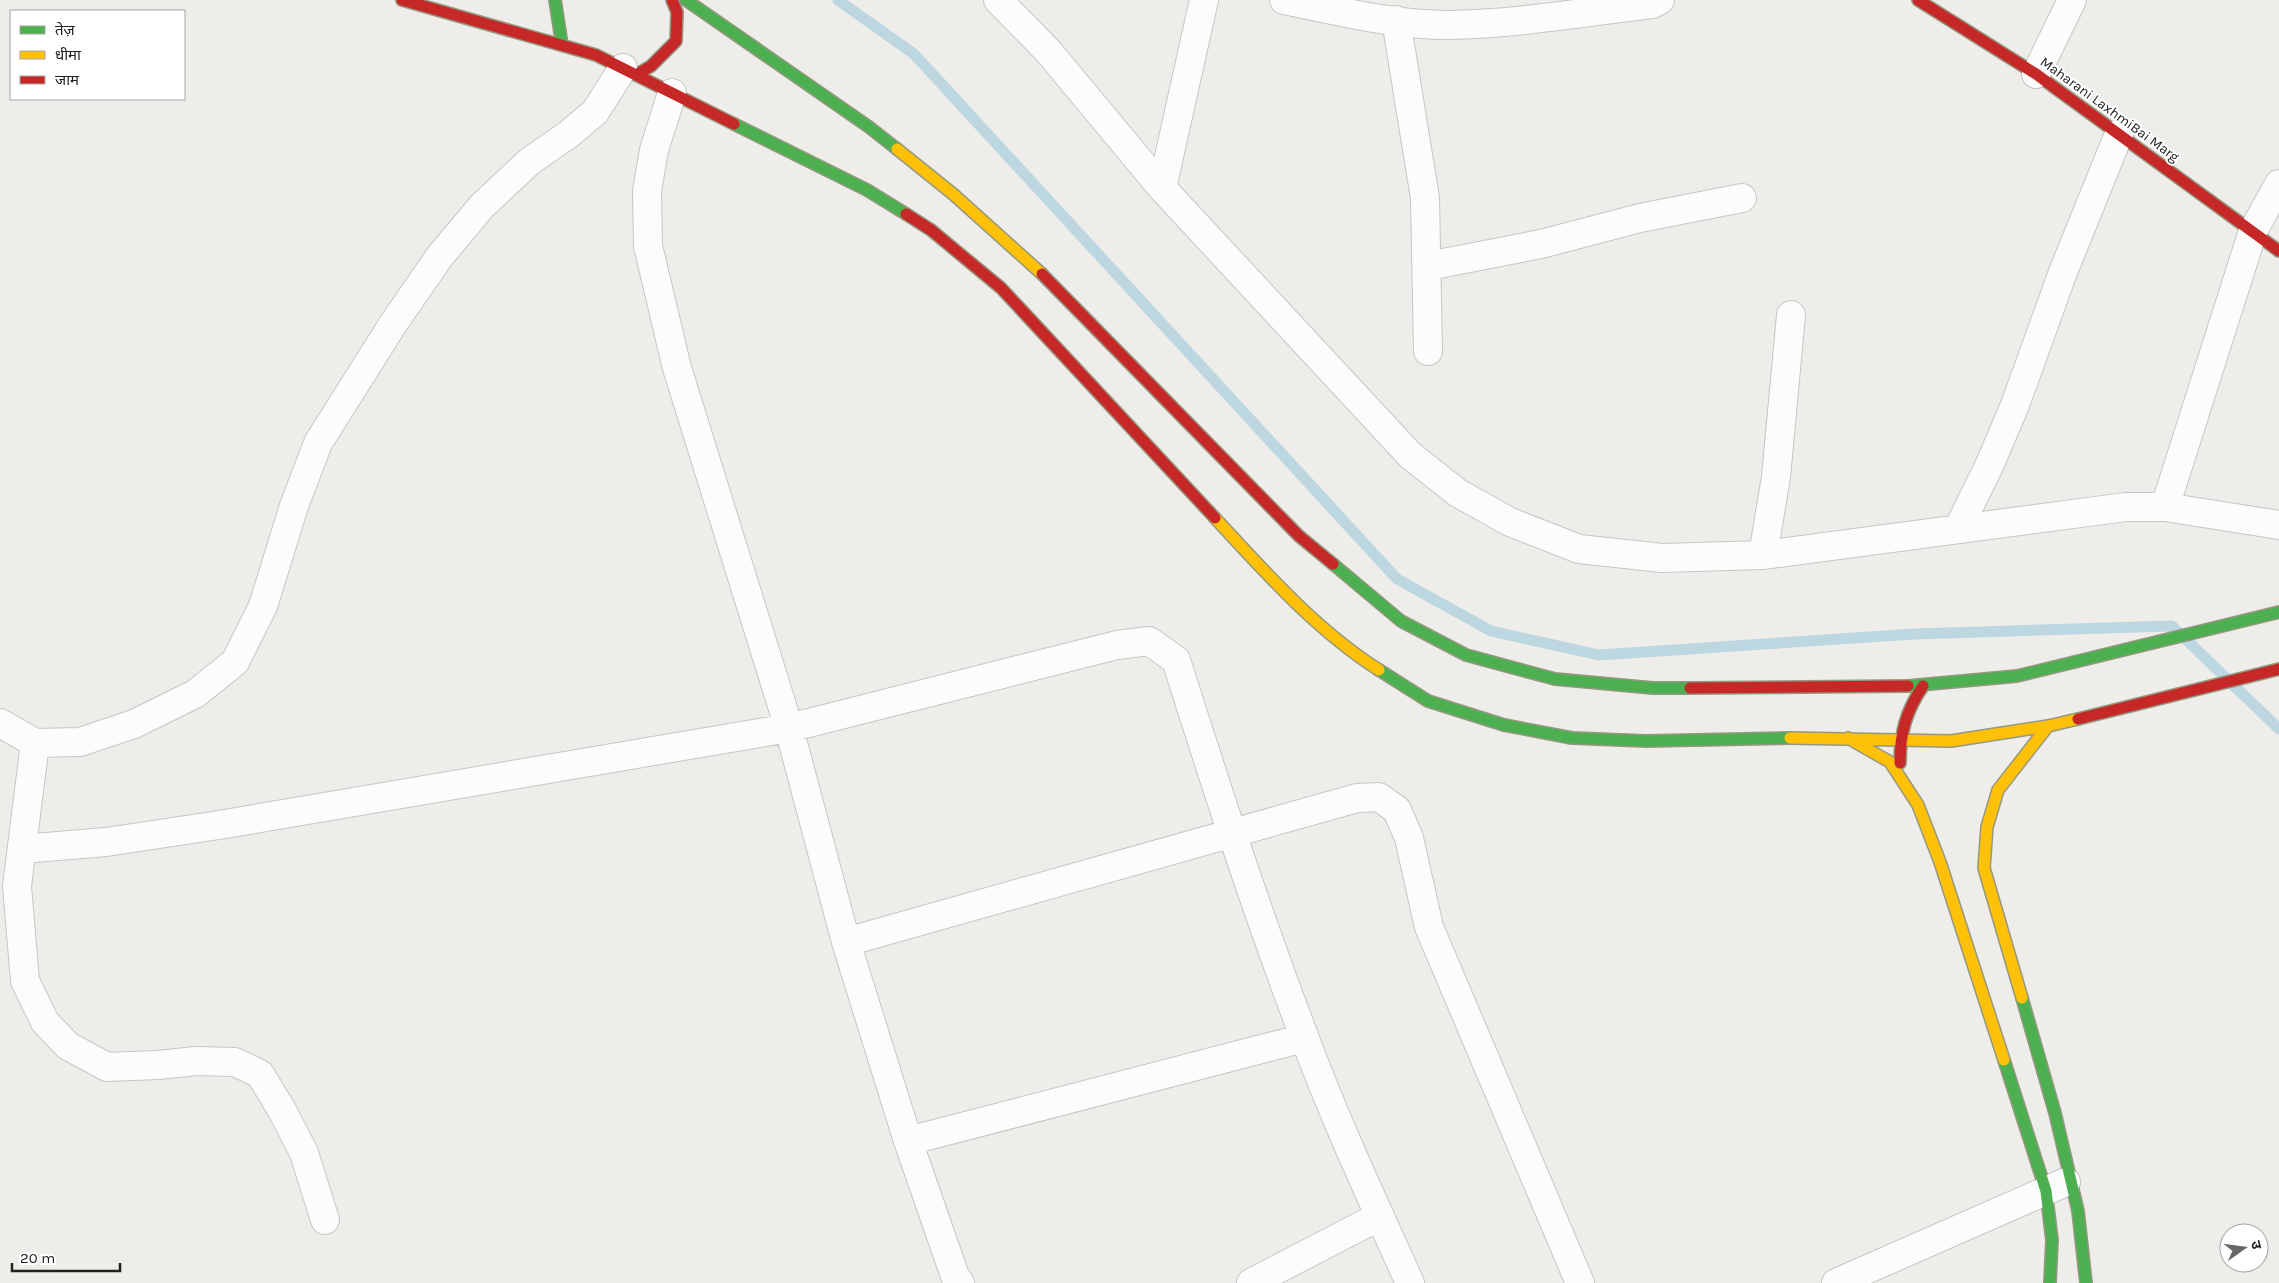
<svg xmlns="http://www.w3.org/2000/svg" width="2279" height="1283" font-family="Karla,'Noto Sans Devanagari',sans-serif">
	<rect width="100%" height="100%" fill="#eeede9"/>
	<g fill="none" stroke-linecap="round" stroke-linejoin="round">
		<path stroke="#bdd7e1" stroke-width="11" d="M 838,0 L 914,54 L 1397,579 L 1491,631 L 1599,655 L 1915,634 L 2172,626 L 2279,729"/>
		<defs>
			<path id="street" d="M 998,0 L 1048,51 L 1162,188 L 1410,455 L 1458,493 L 1510,522 L 1579,549 L 1662,558 L 1763,555 L 2126,507 L 2165,507 L 2279,525
				M 1284,0 C 1338,11 1393,25 1449,25 C 1516,24 1585,12 1652,4 L 1660,0
				M 1396,20 L 1425,198 L 1428,351
				M 2036,74 L 2072,0
				M 672,93 L 654,150 L 647,191 L 648,246 L 677,368 L 789,728 L 846,942 L 908,1141 L 955,1276 L 960,1283
				M 1162,188 L 1204,0
				M 1428,266 L 1541,244 L 1640,218 L 1742,198
				M 2165,507 L 2253,231 L 2279,184
				M 1958,529 L 1989,466 L 2015,405 L 2063,272 L 2119,134
				M 1763,555 L 1776,477 L 1791,315
				M 0,723 L 35,743 L 80,742 L 134,724 L 195,694 L 235,662 L 263,606 L 294,506 L 318,443 L 393,324 L 440,256 L 482,206 L 530,161 L 569,134 L 595,112 L 623,68
				M 35,743 L 17,886 L 25,981 L 45,1022 L 68,1046 L 107,1067 L 158,1065 L 196,1061 L 235,1062 L 260,1074 L 283,1112 L 304,1153 L 325,1220
				M 22,849 L 106,842 L 219,825 L 789,728 L 1117,645 L 1149,641 L 1176,660 C 1216,786 1257,913 1304,1036 C 1335,1120 1373,1201 1410,1283
				M 846,942 L 1357,798 L 1379,797 L 1397,810 L 1409,838 L 1429,927 L 1580,1283
				M 908,1141 L 1304,1038
				M 1251,1283 L 1380,1216
				M 1836,1283 L 2066,1182"/>
			<path id="fast" d="M 555,0 L 562,45
				M 686,0 L 869,127 L 897,149
				M 734,124 L 867,190 L 906,214
				M 1333,564 L 1401,621 L 1466,655 L 1555,679 L 1653,688 L 1690,688
				M 1379,670 L 1428,701 L 1504,725 L 1572,738 L 1646,741 L 1790,738
				M 1908,686 L 2017,676 L 2279,612
				M 2022,998 L 2055,1113 L 2078,1211 L 2086,1283
				M 2004,1060 L 2046,1191 L 2052,1240 L 2050,1283"/>
			<path id="slow" d="M 897,149 L 953,194 L 1042,274
				M 1215,518 C 1265,572 1316,630 1379,670
				M 1790,738 L 1951,741 L 2048,726 L 2078,719
				M 1848,738 L 1890,762 L 1918,805 L 1940,862 L 2004,1060
				M 2022,998 L 1984,868 L 1987,827 L 1998,790 L 2048,726"/>
			<path id="jam" d="M 402,0 L 596,55 L 734,124
				M 1918,0 L 2036,74 L 2279,251
				M 636,75 L 651,66 L 676,41 L 677,12 L 672,0
				M 906,214 L 931,230 L 1001,288 L 1215,518
				M 1042,274 L 1299,536 L 1333,564
				M 1690,688 L 1908,686
				M 2078,719 L 2279,669
				M 1900,763 C 1900,733 1906,711 1923,686"/>
		</defs>
		<use href="#street" stroke="#c7c6c5" stroke-width="30"/>
		<use href="#fast" stroke="#959880" stroke-width="14"/>
		<use href="#slow" stroke="#959880" stroke-width="14"/>
		<use href="#jam" stroke="#959880" stroke-width="14"/>
		<use href="#street" stroke="#fcfcfc" stroke-width="28"/>
		<use href="#fast" stroke="#4caf50" stroke-width="11"/>
		<use href="#slow" stroke="#ffc107" stroke-width="11"/>
		<use href="#jam" stroke="#c62828" stroke-width="11"/>
	</g>
	<g text-anchor="middle" stroke-width="4" stroke-linejoin="round" paint-order="stroke">
		<g font-size="14" fill="#202020" stroke="#fff">
			<text transform="translate(2110 109) rotate(36)" y="5">Maharani LaxhmiBai Marg</text>
		</g>
	</g>
	<rect x="10" y="10" width="175" height="90" fill="#ffffff" stroke="#a6a6a6"/>
	<rect x="20" y="26" width="25" height="8" fill="#4caf50" stroke="#a6a6a6"/>
	<text x="55" y="35" font-size="15" fill="#202020">तेज़</text>
	<rect x="20" y="51" width="25" height="8" fill="#ffc107" stroke="#a6a6a6"/>
	<text x="55" y="60" font-size="15" fill="#202020">धीमा</text>
	<rect x="20" y="76" width="25" height="8" fill="#c62828" stroke="#a6a6a6"/>
	<text x="55" y="85" font-size="15" fill="#202020">जाम</text>
	<g transform="translate(2244 1248) rotate(76)"><circle r="24" fill="#ffffff" stroke="#a6a6a6"/>
	<path d="M0-4L9 19L0 12L-9 19Z" fill="#686866"/>
	<text y="-8" font-size="14" font-weight="bold" text-anchor="middle" fill="#202020">उ</text>
	</g>
	<path d="M12 1263v8h108v-8" fill="none" stroke="#202020" stroke-width="2.5"/>
	<text x="20" y="1263" font-size="15" fill="#202020" stroke="#ffffff" stroke-width="4" paint-order="stroke">20 m</text>
</svg>
